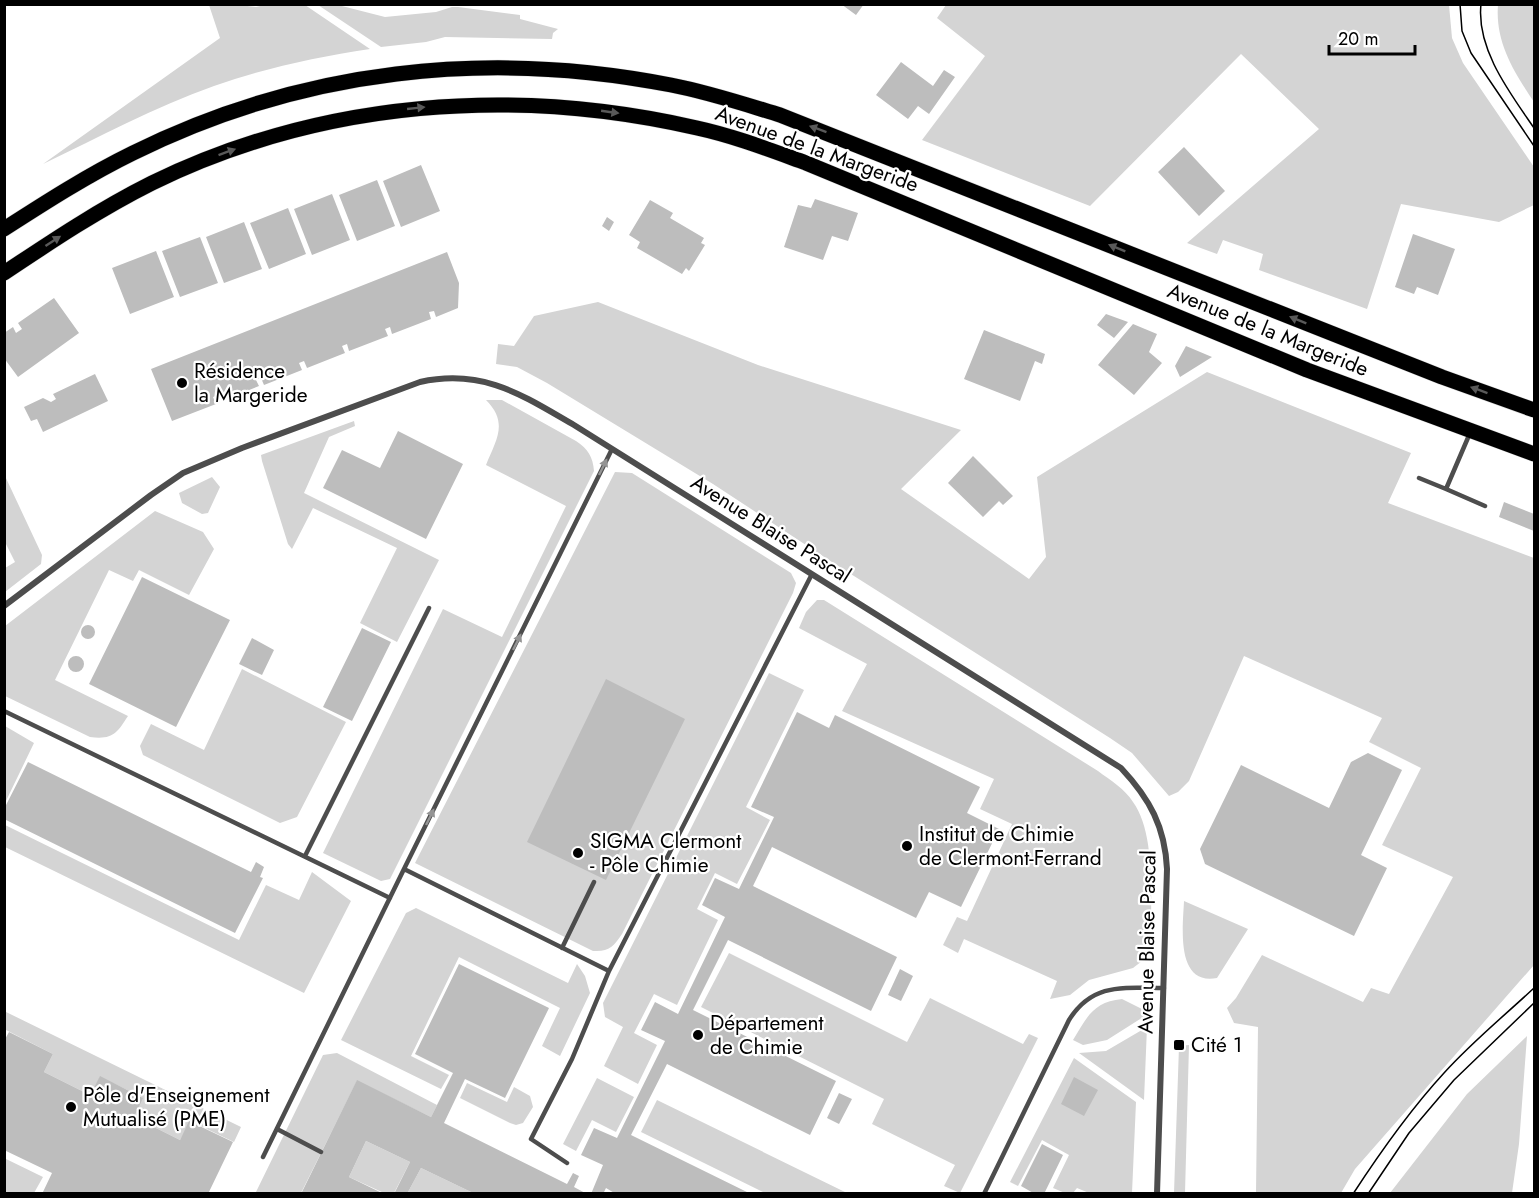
<svg xmlns="http://www.w3.org/2000/svg" width="1539" height="1198" font-family="Jost,sans-serif">
	<rect width="100%" height="100%" fill="#fff"/>
	<path fill="#d4d4d4" d="M 209,5 L 239,5 L 256,7 L 265,5 L 305,5 L 370,49 C 317,57 265,68 214,86 C 155,107 99,137 43,164 L 220,38 Z
		M 318,5 L 338,5 L 385,17 L 436,12 L 452,7 L 458,7 L 520,15 L 520,19 L 558,29 L 553,33 L 552,39 L 445,37 L 426,42 L 381,47 Z
		M 946,5 L 1449,5 L 1452,38 L 1463,63 L 1534,167 L 1534,205 L 1499,222 L 1401,204 L 1367,309 L 1259,270 L 1263,254 L 1223,240 L 1217,254 L 1187,243 L 1319,129 L 1241,54 L 1090,206 L 922,140 L 985,56 L 937,18 Z
		M 1498,5 L 1534,5 L 1534,102 C 1514,72 1495,42 1498,5 Z
		M 598,302 L 758,365 L 961,430 L 901,489 L 1029,579 L 1046,557 L 1037,477 L 1207,372 L 1411,453 L 1388,503 L 1534,558 L 1534,965 L 1355,1169 L 1341,1193 L 1256,1193 L 1258,1027 L 1234,1023 L 1227,1008 L 1236,998 L 1262,955 L 1363,1002 L 1371,988 L 1389,994 L 1453,877 L 1382,845 L 1421,768 L 1369,742 L 1382,718 L 1244,656 L 1189,781 L 1178,792 L 1169,796 L 1132,753 L 1110,738 L 835,564 L 713,484 L 547,383 L 517,367 L 496,364 L 498,344 L 514,346 L 534,316 Z
		M 486,400 L 502,400 L 576,441 C 588,449 593,457 594,471 L 390,879 L 381,881 L 323,853 L 443,609 L 502,637 L 566,506 L 486,465 C 496,440 509,423 486,400 Z
		M 354,421 L 355,426 L 329,437 L 304,493 L 439,560 L 397,642 L 360,623 L 397,548 L 313,508 L 292,549 L 288,544 L 262,461 L 261,455 Z
		M 615,472 L 632,473 L 791,573 L 796,583 L 793,593 L 622,934 C 613,947 609,952 593,951 L 415,863 Z
		M 5,476 L 42,555 L 41,564 L 5,592 L 5,568 L 15,562 L 5,542 Z
		M 212,477 L 220,487 L 208,513 L 202,514 L 182,503 L 179,493 Z
		M 155,511 L 203,532 L 214,549 L 189,595 L 139,570 L 133,581 L 109,570 L 55,680 L 128,716 C 117,733 113,740 90,737 L 5,696 L 5,626 Z
		M 817,600 L 824,600 L 1098,771 C 1110,780 1125,789 1133,802 C 1157,835 1150,904 1151,944 L 1146,958 L 1133,968 L 1089,980 L 1070,995 L 1050,999 L 1057,981 L 964,939 L 958,953 L 943,945 L 957,917 L 967,921 L 1012,824 L 980,809 L 994,779 L 842,711 L 867,664 L 799,628 L 806,612 Z
		M 242,669 L 346,722 L 297,817 L 280,823 L 143,755 L 140,746 L 151,724 L 204,750 Z
		M 769,673 L 804,690 L 746,807 L 770,820 L 737,884 L 715,873 L 697,909 L 718,920 L 677,1005 L 654,994 L 634,1033 L 657,1045 L 638,1084 L 604,1066 L 623,1027 L 605,1017 L 603,1003 Z
		M 5,726 L 34,743 L 5,803 Z
		M 5,825 L 239,940 L 266,885 L 299,900 L 312,872 L 351,901 L 304,993 L 5,847 Z
		M 1184,901 L 1248,929 L 1217,978 C 1175,986 1183,926 1184,901 Z
		M 416,908 L 568,983 L 577,964 L 585,976 L 590,993 L 560,1056 L 542,1046 L 560,1008 L 459,957 L 411,1056 L 449,1075 L 441,1089 L 341,1040 L 406,913 Z
		M 729,953 L 907,1042 L 930,998 L 1023,1044 L 1029,1034 L 1038,1038 L 960,1193 L 944,1186 L 955,1165 L 872,1124 L 884,1099 L 701,1007 Z
		M 1122,999 L 1142,1009 L 1148,1014 L 1107,1040 L 1083,1045 L 1073,1040 C 1087,1017 1093,1002 1122,999 Z
		M 4,1011 L 241,1127 L 234,1142 L 190,1121 L 180,1140 L 134,1117 L 142,1097 L 100,1077 L 90,1095 L 44,1072 L 53,1054 L 6,1030 L 5,1033 Z
		M 1147,1027 L 1144,1100 L 1079,1053 L 1106,1051 Z
		M 1527,1036 L 1519,1144 L 1512,1193 L 1390,1193 L 1467,1094 Z
		M 1189,1045 L 1185,1193 L 1174,1193 L 1179,1046 Z
		M 337,1053 L 437,1105 L 431,1117 L 357,1081 L 301,1193 L 255,1194 L 323,1055 Z
		M 1074,1058 L 1136,1102 L 1132,1193 L 1089,1193 L 1077,1188 L 1073,1193 L 1065,1193 L 1053,1188 L 1069,1155 L 1042,1140 L 1018,1186 L 1010,1182 Z
		M 597,1078 L 634,1097 L 616,1132 L 592,1120 L 576,1151 L 563,1144 Z
		M 467,1083 L 507,1102 L 514,1087 L 530,1096 L 533,1107 L 523,1123 L 516,1125 L 510,1123 L 460,1098 Z
		M 657,1100 L 847,1193 L 765,1193 L 641,1132 Z
		M 366,1141 L 410,1162 L 394,1193 L 384,1193 L 349,1177 Z
		M 4,1158 L 43,1177 L 34,1193 L 5,1193 Z
		M 421,1168 L 471,1192 L 470,1194 L 407,1194 Z"/>
	<path fill="#bdbdbd" d="M 841,4 L 864,4 L 856,15 Z
		M 901,62 L 933,86 L 944,70 L 955,77 L 929,114 L 918,106 L 908,119 L 876,95 Z
		M 1184,147 L 1225,191 L 1199,216 L 1158,172 Z
		M 421,165 L 440,211 L 401,227 L 383,181 Z
		M 377,180 L 395,226 L 357,241 L 339,195 Z
		M 332,194 L 350,240 L 312,255 L 294,209 Z
		M 815,199 L 858,213 L 848,241 L 832,236 L 823,260 L 784,247 L 798,205 L 811,208 Z
		M 650,200 L 673,213 L 670,218 L 704,238 L 701,243 L 705,245 L 689,271 L 686,268 L 682,274 L 637,248 L 640,242 L 629,235 Z
		M 288,208 L 306,254 L 269,269 L 250,223 Z
		M 607,217 L 614,222 L 609,231 L 602,226 Z
		M 244,222 L 262,269 L 224,283 L 206,237 Z
		M 1413,234 L 1455,249 L 1438,295 L 1417,287 L 1414,294 L 1395,287 Z
		M 200,237 L 218,283 L 180,297 L 162,251 Z
		M 156,251 L 174,297 L 130,314 L 112,268 Z
		M 447,252 L 459,283 L 458,308 L 436,317 L 434,311 L 429,312 L 431,319 L 392,334 L 390,327 L 385,329 L 388,336 L 349,351 L 347,344 L 342,346 L 345,353 L 307,368 L 304,361 L 299,363 L 302,370 L 264,385 L 261,378 L 256,380 L 259,386 L 222,401 L 219,395 L 213,397 L 216,404 L 172,421 L 151,369 Z
		M 54,298 L 79,333 L 18,377 L 4,358 L 4,333 L 13,327 L 16,333 L 22,329 L 18,323 Z
		M 1106,314 L 1128,322 L 1114,338 L 1097,325 Z
		M 1133,324 L 1157,334 L 1149,352 L 1162,363 L 1134,395 L 1098,365 Z
		M 984,330 L 1045,354 L 1042,364 L 1035,361 L 1020,401 L 964,379 Z
		M 1186,346 L 1212,357 L 1180,377 L 1175,366 Z
		M 95,374 L 108,401 L 43,432 L 37,419 L 31,421 L 24,407 L 43,398 L 51,402 L 56,399 L 53,394 Z
		M 398,431 L 463,464 L 426,539 L 323,488 L 342,450 L 380,468 Z
		M 973,456 L 1013,496 L 1003,505 L 999,501 L 983,517 L 948,483 Z
		M 1504,502 L 1534,514 L 1534,531 L 1499,517 Z
		M 142,577 L 230,620 L 176,727 L 89,684 Z
		M81 632a7 7 0 1 1 14 0a7 7 0 1 1-14 0Z
		M 362,628 L 391,642 L 352,721 L 323,707 Z
		M 252,638 L 274,650 L 262,675 L 239,664 Z
		M68 664a8 8 0 1 1 16 0a8 8 0 1 1-16 0Z
		M 606,679 L 685,719 L 606,880 L 527,842 Z
		M 797,712 L 829,728 L 835,715 L 980,787 L 967,813 L 999,829 L 961,907 L 929,892 L 916,918 L 772,847 L 753,886 L 897,957 L 871,1011 L 728,940 L 693,1010 L 836,1081 L 810,1135 L 667,1064 L 631,1135 L 751,1194 L 616,1194 L 606,1188 L 603,1194 L 591,1194 L 603,1165 L 581,1155 L 594,1128 L 617,1138 L 665,1041 L 641,1030 L 655,1002 L 678,1014 L 725,917 L 702,905 L 715,878 L 739,889 L 774,817 L 751,807 Z
		M 1368,753 L 1402,770 L 1361,855 L 1387,868 L 1354,936 L 1205,864 L 1200,849 L 1241,765 L 1329,808 L 1351,762 Z
		M 28,762 L 251,872 L 256,862 L 264,867 L 260,877 L 263,878 L 235,933 L 4,819 L 4,809 Z
		M 459,964 L 549,1008 L 505,1098 L 465,1079 L 444,1123 L 567,1184 L 573,1173 L 579,1176 L 574,1187 L 587,1194 L 470,1194 L 471,1192 L 421,1168 L 407,1194 L 394,1194 L 410,1162 L 366,1141 L 349,1177 L 384,1194 L 301,1194 L 357,1080 L 431,1117 L 453,1073 L 415,1054 Z
		M 900,969 L 913,976 L 901,1001 L 888,995 Z
		M 9,1032 L 53,1054 L 44,1072 L 90,1095 L 100,1076 L 143,1098 L 134,1117 L 180,1140 L 189,1121 L 233,1142 L 208,1194 L 42,1194 L 52,1173 L 4,1150 L 4,1041 Z
		M 1074,1077 L 1098,1090 L 1084,1116 L 1061,1104 Z
		M 839,1093 L 852,1099 L 839,1124 L 827,1118 Z
		M 1042,1144 L 1063,1155 L 1044,1194 L 1035,1194 L 1021,1186 Z"/>
	<g fill="none" stroke-linecap="round" stroke-linejoin="round">
		<defs>
			<path id="primary" d="M 4,229 C 46,202 88,175 133,153 C 302,69 487,49 671,85 C 708,92 744,104 780,115 L 1442,377 L 1534,410
				M 4,273 C 52,241 100,209 152,183 C 322,100 514,86 697,128 C 734,136 770,150 806,163 L 1307,370 L 1534,454"/>
		</defs>
		<use href="#primary" stroke="#dbdbdb" stroke-width="16"/>
		<path stroke="#4d4d4d" stroke-width="4.5" d="M 1470,433 L 1446,489 L 1485,506
			M 1419,478 L 1446,489
			M 4,711 L 390,898
			M 305,856 L 429,608
			M 404,869 L 612,449
			M 562,948 L 594,882
			M 277,1129 L 321,1152
			M 263,1157 L 404,869 L 609,971
			M 567,1163 L 531,1139 L 572,1059 L 609,971 L 812,574
			M 984,1194 L 1069,1020 C 1093,982 1124,988 1164,988"/>
		<path stroke="#4d4d4d" stroke-width="6" d="M 4,606 L 151,495 L 183,473 L 242,448 L 420,382 C 483,368 522,395 574,425 L 1121,768 C 1150,799 1165,827 1167,869 L 1157,1194"/>
		<use href="#primary" stroke="#000" stroke-width="15"/>
		<path stroke="#000" stroke-width="1.5" d="M 1460,4 L 1462,31 L 1471,53 L 1534,146
			M 1481,4 C 1476,49 1510,93 1534,128
			M 1353,1194 C 1381,1151 1410,1110 1444,1073 C 1472,1042 1504,1016 1534,988
			M 1368,1194 L 1409,1133 L 1454,1080 L 1534,1003"/>
	</g>
	<defs><path id="oneway-solid" d="M-6-.8H1V-3.2L6.5 0L1 3.2V.8H-6Z" transform="scale(1.5)"/></defs>
	<g fill="#595959">
		<use href="#oneway-solid" transform="translate(416 108) rotate(-6)"/>
		<use href="#oneway-solid" transform="translate(610 112) rotate(8)"/>
		<use href="#oneway-solid" transform="translate(818 129) rotate(-160)"/>
		<use href="#oneway-solid" transform="translate(227 152) rotate(-20)"/>
		<use href="#oneway-solid" transform="translate(53 241) rotate(-33)"/>
		<use href="#oneway-solid" transform="translate(1117 248) rotate(-158)"/>
		<use href="#oneway-solid" transform="translate(1298 320) rotate(-158)"/>
		<use href="#oneway-solid" transform="translate(1479 390) rotate(-160)"/>
	</g>
	<g fill="#949494">
		<use href="#oneway-solid" transform="translate(603 467) rotate(-64)"/>
		<use href="#oneway-solid" transform="translate(517 642) rotate(-64)"/>
		<use href="#oneway-solid" transform="translate(430 817) rotate(-64)"/>
	</g>
	<g fill="#000" stroke="#fff" stroke-width="2">
		<circle cx="182" cy="383" r="6"/>
		<circle cx="907" cy="846" r="6"/>
		<circle cx="578" cy="853" r="6"/>
		<circle cx="698" cy="1035" r="6"/>
		<rect x="1173" y="1039" width="12" height="12" rx="3"/>
		<circle cx="71" cy="1107" r="6"/>
	</g>
	<g text-anchor="middle" stroke-width="4.5" stroke-linejoin="round" paint-order="stroke">
		<g font-size="21" fill="#000" stroke="#fff">
			<text transform="translate(817 149) rotate(20)" y="7">Avenue de la Margeride</text>
			<text transform="translate(1268 330) rotate(22)" y="7">Avenue de la Margeride</text>
			<text transform="translate(771 529) rotate(32)" y="7">Avenue Blaise Pascal</text>
			<text transform="translate(1147 942) rotate(-89)" y="7">Avenue Blaise Pascal</text>
		</g>
		<g font-size="21" fill="#000" stroke="#fff" text-anchor="start">
			<text x="194" y="378">Résidence<tspan x="194" dy="24">la Margeride</tspan></text>
			<text x="919" y="841">Institut de Chimie<tspan x="919" dy="24">de Clermont-Ferrand</tspan></text>
			<text x="590" y="848">SIGMA Clermont<tspan x="590" dy="24">- Pôle Chimie</tspan></text>
			<text x="710" y="1030">Département<tspan x="710" dy="24">de Chimie</tspan></text>
			<text x="1191" y="1052">Cité 1</text>
			<text x="83" y="1102">Pôle d'Enseignement<tspan x="83" dy="24">Mutualisé (PME)</tspan></text>
		</g>
	</g>
	<rect width="1539" height="1198" fill="none" stroke="#000000" stroke-width="12"/>
	<path d="M1329 45v9h86v-9" fill="none" stroke="#000000" stroke-width="3"/>
	<text x="1338" y="45" font-size="18" fill="#000000" stroke="#ffffff" stroke-width="4.5" paint-order="stroke">20 m</text>
</svg>
